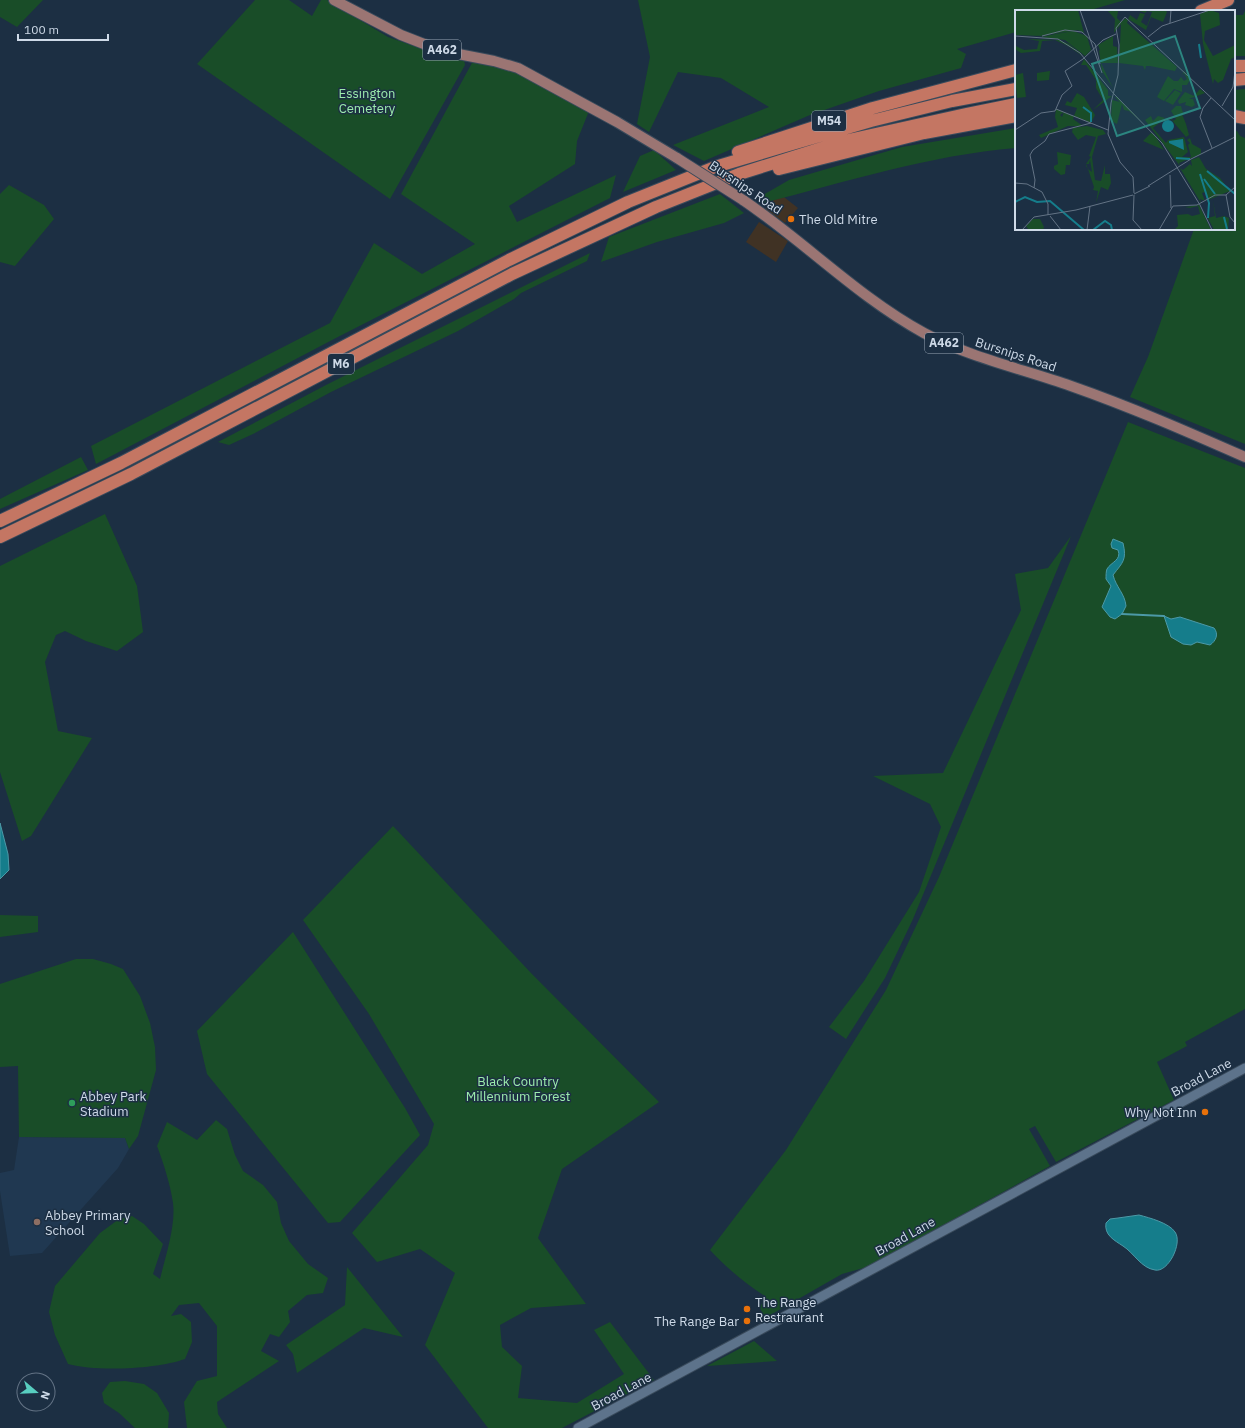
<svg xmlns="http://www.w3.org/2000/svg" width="1245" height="1428" font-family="'IBM Plex Sans',sans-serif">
	<rect width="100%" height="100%" fill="#1c2f43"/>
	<path fill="#403224" d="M 780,194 L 798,208 L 785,223 L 765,209 Z
		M 759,222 L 788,241 L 776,262 L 746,242 Z"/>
	<path fill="#203851" d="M 19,1137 L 125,1138 L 129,1149 L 118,1168 L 42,1253 L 10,1256 L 0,1191 L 0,1173 L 14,1170 Z"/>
	<path fill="#194d28" d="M 0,0 L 43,0 L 17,27 L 0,17 Z
		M 255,0 L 289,0 L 312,16 L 321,0 L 327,0 L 388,37 L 443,56 L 464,60 L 465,65 L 390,199 L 197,64 Z
		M 638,0 L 1125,0 L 1087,11 L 1016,11 L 1016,32 L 957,49 L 966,54 L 961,68 L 879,91 L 810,115 L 704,161 L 673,145 L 769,107 L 721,78 L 678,72 L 649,132 L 637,124 L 650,57 Z
		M 1245,11 L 1245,56 L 1234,56 L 1234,15 L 1243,15 Z
		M 473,61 L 519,73 L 589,111 L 577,141 L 575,164 L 509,206 L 517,222 L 616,175 L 610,198 L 334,339 L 96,464 L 91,446 L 330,323 L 374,243 L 422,274 L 475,244 L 401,194 Z
		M 1245,89 L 1245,116 L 1234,114 L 1234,90 Z
		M 1016,128 L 1016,148 C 930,155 846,182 763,203 L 763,195 L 789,180 L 902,147 Z
		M 1234,130 L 1237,131 L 1240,136 L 1245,138 L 1245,444 L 1130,397 L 1148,357 L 1194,229 L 1234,229 Z
		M 654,150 L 676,170 L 623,192 L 640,156 Z
		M 9,185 L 44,205 L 54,219 L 15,266 L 0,262 L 0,194 Z
		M 720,194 L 744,213 L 724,223 L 657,242 L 601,262 L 609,237 Z
		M 590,253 L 587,261 L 521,293 L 514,299 L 458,331 L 331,392 L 253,434 L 229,445 L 218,442 L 326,385 Z
		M 1128,422 L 1245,468 L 1245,1009 L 1185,1042 L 1187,1046 L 1157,1062 L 1174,1100 L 1056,1162 L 1035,1126 L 1029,1129 L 1050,1166 L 867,1267 L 842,1274 L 765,1318 L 760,1308 L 765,1296 C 744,1283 726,1267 710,1250 L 786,1150 L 886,990 L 939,877 Z
		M 81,457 L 88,470 L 0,509 L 0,499 Z
		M 105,514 L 137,586 L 143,632 L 117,651 L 86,641 L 65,631 L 56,635 L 45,662 L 58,731 L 92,738 L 31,836 L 22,841 L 0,772 L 0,566 Z
		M 1071,536 L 913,919 L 885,978 L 846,1039 L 829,1027 L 864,981 L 919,892 L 941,827 L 930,804 L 873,776 L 943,773 L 1021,610 L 1015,574 L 1048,568 Z
		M 393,826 L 530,972 L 659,1102 L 562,1169 L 538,1238 L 586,1304 L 531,1308 L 500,1325 L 502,1347 L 522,1366 L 518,1398 L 577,1403 L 624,1374 L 594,1330 L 610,1322 L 654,1380 L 562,1428 L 488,1428 L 425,1345 L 455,1273 L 420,1249 L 377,1262 L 352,1233 L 428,1145 L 434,1124 L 369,1014 L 303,920 Z
		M 0,915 L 38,916 L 38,932 L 0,937 Z
		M 293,932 L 405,1108 L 420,1135 L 340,1222 L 328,1223 L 207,1074 L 197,1031 Z
		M 76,959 L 93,959 L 111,964 L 123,969 L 140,996 L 150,1023 L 155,1047 L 156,1070 L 138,1136 L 129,1149 L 125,1138 L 19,1137 L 18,1066 L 0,1067 L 0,984 Z
		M 216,1120 L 227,1129 L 235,1155 L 243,1171 L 263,1185 L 277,1202 L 281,1223 L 289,1241 L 308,1264 L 328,1278 L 323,1293 L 307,1295 L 288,1311 L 290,1322 L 279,1337 L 270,1334 L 261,1351 L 279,1361 L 217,1402 L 218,1414 L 227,1428 L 187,1428 L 184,1402 L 197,1381 L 217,1376 L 217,1326 L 199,1303 L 179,1305 L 171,1316 L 181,1314 L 191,1322 L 192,1342 L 185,1359 C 157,1369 97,1372 68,1364 L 55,1335 L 49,1312 L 55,1286 L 100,1233 L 119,1219 L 132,1216 L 144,1224 L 163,1244 L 153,1274 L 160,1279 C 165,1258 176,1225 173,1203 C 170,1183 164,1165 157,1146 L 167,1122 L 197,1140 Z
		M 347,1267 L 403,1337 L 364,1328 L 297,1373 L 293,1354 L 286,1345 L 345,1305 Z
		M 754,1341 L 777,1361 L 707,1366 Z
		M 125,1381 L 144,1384 L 157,1393 L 169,1413 L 168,1428 L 135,1428 L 119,1413 L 104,1403 L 102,1393 L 110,1382 Z"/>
	<path fill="#157d8b" stroke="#4c99a7" d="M 1113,539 L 1123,543 C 1127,560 1123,562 1113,575 C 1116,587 1125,594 1126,606 L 1122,614 L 1115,619 L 1110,617 L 1102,607 L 1111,586 L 1106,579 C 1106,576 1106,571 1107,569 C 1111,562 1122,560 1118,550 L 1112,548 L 1111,544 Z
		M 1164,616 L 1171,619 L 1180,617 L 1214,628 C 1219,634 1216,641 1210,645 L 1197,642 L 1191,645 L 1183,644 L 1171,637 Z
		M 0,823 L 8,854 L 9,870 L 0,879 Z
		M 1139,1215 C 1150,1218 1169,1223 1175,1232 C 1183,1243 1168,1273 1155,1270 C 1141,1268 1134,1253 1123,1246 C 1114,1240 1104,1235 1106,1223 L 1110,1219 L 1118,1218 Z"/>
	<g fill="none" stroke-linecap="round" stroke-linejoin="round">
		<path stroke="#4c99a7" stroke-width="2" d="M 1122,614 L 1164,616"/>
		<defs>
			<path id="secondary" d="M 578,1428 L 1245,1068"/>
			<path id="primary" d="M 334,0 L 401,35 L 424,44 L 448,52 L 494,61 L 518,68 L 617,122 L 677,158
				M 743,200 C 805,242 858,297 924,333 C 968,357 1023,369 1071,386 C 1131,407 1188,432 1245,457"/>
			<path id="motorway" d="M 1201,11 L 1228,0
				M 1234,66 L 1245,66
				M 1234,80 L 1245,79
				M 1234,116 L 1245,118
				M 738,152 L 873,108 L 1016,70
				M 779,169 L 924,133 L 1016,116
				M 0,521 L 121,463 L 509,260 L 628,202 L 715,167 L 782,147 L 871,121 L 952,101 L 1016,89
				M 0,537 L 131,474 L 512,274 L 656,207 L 739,174 L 844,141 L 966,114 L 1016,104"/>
		</defs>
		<use href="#secondary" stroke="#394a5b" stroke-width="11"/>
		<use href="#primary" stroke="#394a5b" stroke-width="12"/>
		<use href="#motorway" stroke="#394a5b" stroke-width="14"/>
		<use href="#secondary" stroke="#5d738b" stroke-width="9"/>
		<use href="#primary" stroke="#9b7573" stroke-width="10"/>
		<use href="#motorway" stroke="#c47663" stroke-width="12"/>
		<defs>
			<path id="primary-bridge" d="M 677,158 L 743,200"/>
		</defs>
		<use href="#primary-bridge" stroke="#394a5b" stroke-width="12" stroke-linecap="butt"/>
		<use href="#primary-bridge" stroke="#9b7573" stroke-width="10"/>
	</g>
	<g fill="#e8710a" stroke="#1c2f43" stroke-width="1.5">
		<circle cx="791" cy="219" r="4"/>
		<circle cx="1205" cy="1112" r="4"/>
		<circle cx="747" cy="1309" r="4"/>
		<circle cx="747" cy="1321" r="4"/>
	</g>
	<circle fill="#2e9e5b" stroke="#1c2f43" stroke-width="1.5" cx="72" cy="1103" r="4"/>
	<circle fill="#8d6e63" stroke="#1c2f43" stroke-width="1.5" cx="37" cy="1222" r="4"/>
	<g text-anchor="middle" stroke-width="3" stroke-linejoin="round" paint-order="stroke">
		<g fill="#1c2f43" stroke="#99a7b6" stroke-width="1">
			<rect x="423" y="40" width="38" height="20" rx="3"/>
			<rect x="812" y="111" width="34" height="20" rx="3"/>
			<rect x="925" y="333" width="38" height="20" rx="3"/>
			<rect x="328" y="354" width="26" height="20" rx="3"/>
		</g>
		<g font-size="12" font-weight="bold" fill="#cedae8">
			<text x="442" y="54">A462</text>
			<text x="829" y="125">M54</text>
			<text x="944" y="347">A462</text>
			<text x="341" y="368">M6</text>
		</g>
		<g font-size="13" fill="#9cecac" stroke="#1c2f43">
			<text x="367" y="98">Essington<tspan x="367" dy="15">Cemetery</tspan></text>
			<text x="518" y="1086">Black Country<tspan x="518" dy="15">Millennium Forest</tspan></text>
		</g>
		<g font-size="13" fill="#cedae8" stroke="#1c2f43">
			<text transform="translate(746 187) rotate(34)" y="5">Bursnips Road</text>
			<text transform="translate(1016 354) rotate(18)" y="5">Bursnips Road</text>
			<text transform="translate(1201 1077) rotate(-28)" y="5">Broad Lane</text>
			<text transform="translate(905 1236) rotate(-29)" y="5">Broad Lane</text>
			<text transform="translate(621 1391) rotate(-28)" y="5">Broad Lane</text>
		</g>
		<g font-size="13" fill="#cedae8" stroke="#1c2f43" text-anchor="start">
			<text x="799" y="224">The Old Mitre</text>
			<text x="80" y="1101">Abbey Park<tspan x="80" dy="15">Stadium</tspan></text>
			<text x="1197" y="1117" text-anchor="end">Why Not Inn</text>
			<text x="45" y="1220">Abbey Primary<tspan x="45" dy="15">School</tspan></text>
			<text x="755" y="1307">The Range<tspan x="755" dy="15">Restraurant</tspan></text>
			<text x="739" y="1326" text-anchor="end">The Range Bar</text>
		</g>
	</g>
	<g transform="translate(1015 10)">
		<rect width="220" height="220" fill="#1c2f43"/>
		<path d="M 0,0 L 63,0 L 69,23 L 63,20 L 26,26 L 0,25 ZM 92,0 L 103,1 L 102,8 L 106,12 L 111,8 L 113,10 L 112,13 L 162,57 L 160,61 L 135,56 L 131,56 L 130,60 L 128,56 L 104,53 L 106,14 L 99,23 L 100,9 ZM 122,0 L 150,0 L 152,2 L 148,12 L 136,7 L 131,20 L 113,9 L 115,5 L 122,10 L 125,3 L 130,4 L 126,12 L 132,16 L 137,2 L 132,1 L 130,3 ZM 195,0 L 204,3 L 205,15 L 190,21 L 189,30 L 198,46 L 220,35 L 220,47 L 216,49 L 208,70 L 203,73 L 199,69 L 198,74 L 188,34 L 185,4 ZM 58,21 L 72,26 L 76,40 L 70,46 L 50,30 L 25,27 ZM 98,26 L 98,36 L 102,37 L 103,53 L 86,53 L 98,78 L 87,61 L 84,41 L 85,40 L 83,35 ZM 13,29 L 44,30 L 54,34 L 65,43 L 69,47 L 53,36 L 40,30 L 27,31 L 25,41 L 6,43 L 0,39 L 1,36 L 9,40 L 22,39 L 24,31 ZM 69,49 L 93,80 L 93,86 L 97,86 L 78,100 L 88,90 L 81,78 L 81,70 L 71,55 L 66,55 ZM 35,61 L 34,70 L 22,71 L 22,63 ZM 169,61 L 176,68 L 172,75 L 167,75 L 167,82 L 159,79 L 149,91 L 142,87 L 153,66 L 159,71 L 163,71 L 166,67 L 169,71 L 172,69 L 169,63 L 167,65 ZM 8,63 L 11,87 L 2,88 L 0,65 ZM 185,79 L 190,83 L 174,89 L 178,89 L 180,95 L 177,97 L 170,95 L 171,92 L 164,94 L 163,91 L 170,82 L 179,86 ZM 160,80 L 166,83 L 158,95 L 150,91 ZM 62,83 L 69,87 L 80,105 L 76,113 L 59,106 L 62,98 L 50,95 L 52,91 L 56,93 ZM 100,87 L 102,87 L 127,112 L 114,101 L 109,100 L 107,94 L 102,114 L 96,111 L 97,90 L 105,92 ZM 161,96 L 166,96 L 168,103 L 164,104 L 167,104 L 171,114 L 174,125 L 171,127 L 155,108 L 155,106 L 158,111 L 161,109 L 156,101 ZM 41,99 L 49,102 L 45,105 L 47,107 L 49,102 L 59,106 L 58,109 L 68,116 L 53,116 L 26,128 L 24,125 L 43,117 L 40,107 ZM 136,106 L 138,111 L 143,106 L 150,108 L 138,118 L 151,133 L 153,130 L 169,127 L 173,142 L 167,147 L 176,147 L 173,135 L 175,133 L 172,130 L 175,128 L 177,134 L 186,139 L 186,144 L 164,153 L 165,156 L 130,110 ZM 72,116 L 88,120 L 91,124 L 83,126 L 77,147 L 80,170 L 86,171 L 90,155 L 90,164 L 95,164 L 96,173 L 93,180 L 86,177 L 81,193 L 83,181 L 78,180 L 79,177 L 73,159 L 77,162 L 75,150 L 74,154 L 71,154 L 73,159 L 71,156 L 71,154 L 73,151 L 76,147 L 74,146 L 81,127 L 71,125 L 63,130 L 57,122 L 58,118 ZM 136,123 L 139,124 L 149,140 L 128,131 ZM 42,142 L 56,145 L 55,155 L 51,155 L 50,164 L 46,165 L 39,159 L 39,156 L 43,154 ZM 184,147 L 191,159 L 205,168 L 215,181 L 193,190 L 190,182 L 187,183 L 190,191 L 185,189 L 186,193 L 165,158 L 168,160 L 175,154 L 177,156 L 176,150 ZM 198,190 L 201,208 L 209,206 L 214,208 L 213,220 L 199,220 L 193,208 L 200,206 ZM 184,195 L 196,220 L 159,220 L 163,216 L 162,205 L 173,204 L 177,206 L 185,204 L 183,196 L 175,198 L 170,197 ZM 18,209 L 25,209 L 29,217 L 28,220 L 14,220 L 11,216 Z" fill="#194d28"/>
		<path d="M147 116a6 6 0 1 1 12 0a6 6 0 1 1-12 0ZM 168,129 L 169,140 L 154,133 L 154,131 Z" fill="#157d8b"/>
		<path fill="none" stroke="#157d8b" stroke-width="2" d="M 184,34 L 186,48M 68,97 L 76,103 L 76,112M 161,148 L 175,149M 192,161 L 220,184M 185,164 L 194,193 L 193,208M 189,169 L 200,184M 0,192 L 10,187 L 22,192 L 35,191 L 69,220M 209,207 L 212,219M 78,220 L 90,211 L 96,215 L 97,220"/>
		<path fill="none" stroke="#637385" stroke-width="1" d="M 65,0 L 87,63M 110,7 L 101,18 L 104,35 L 103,65 L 96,93 L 93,124 L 105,152 L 118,167 L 119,183M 110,7 L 220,110M 155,13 L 156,0M 0,26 L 43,29 L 65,43 L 99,84 L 147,133 L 185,195 L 197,220M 27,26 L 50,20 L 67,22 L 80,34 L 85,54M 133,27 L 147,16 L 195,0M 196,88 L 188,98 L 185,107 L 197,138M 207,96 L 218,77 L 220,61M 41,99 L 93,120M 0,120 L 26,103 L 40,101 L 47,85 L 57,76 L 50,61 L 68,49 L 88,30 L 101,24M 155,165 L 156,198M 0,173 L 12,174 L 27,182 L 33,194 L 33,205M 133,176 L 176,149 L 220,127M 19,178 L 20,170 L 15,145 L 18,140 L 30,131 L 34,124 L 76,113M 119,184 L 135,176M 211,185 L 215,207 L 220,213M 35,206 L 46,220M 118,210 L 119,185M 118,210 L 127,220M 7,220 L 19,207 L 61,200 L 118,185M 72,220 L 75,196M 144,220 L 158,196 L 182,195 L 200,185 L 211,185 L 220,177"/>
		<path fill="#2c8580" fill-opacity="0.15" stroke="#2c8580" stroke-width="2" d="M 160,26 L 185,98 L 102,126 L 77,54 Z"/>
		<rect width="220" height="220" fill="none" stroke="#cedae8" stroke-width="2"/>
	</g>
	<g transform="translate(36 1392) rotate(109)"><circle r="19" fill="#1c2f43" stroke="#637385"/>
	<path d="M0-3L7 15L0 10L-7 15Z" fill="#58cec0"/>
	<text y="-6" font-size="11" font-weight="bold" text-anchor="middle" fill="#cedae8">N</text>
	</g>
	<path d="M18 34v6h90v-6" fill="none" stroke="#cedae8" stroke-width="2"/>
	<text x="24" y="34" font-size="12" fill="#cedae8" stroke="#1c2f43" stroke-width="3" paint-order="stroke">100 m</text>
</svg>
